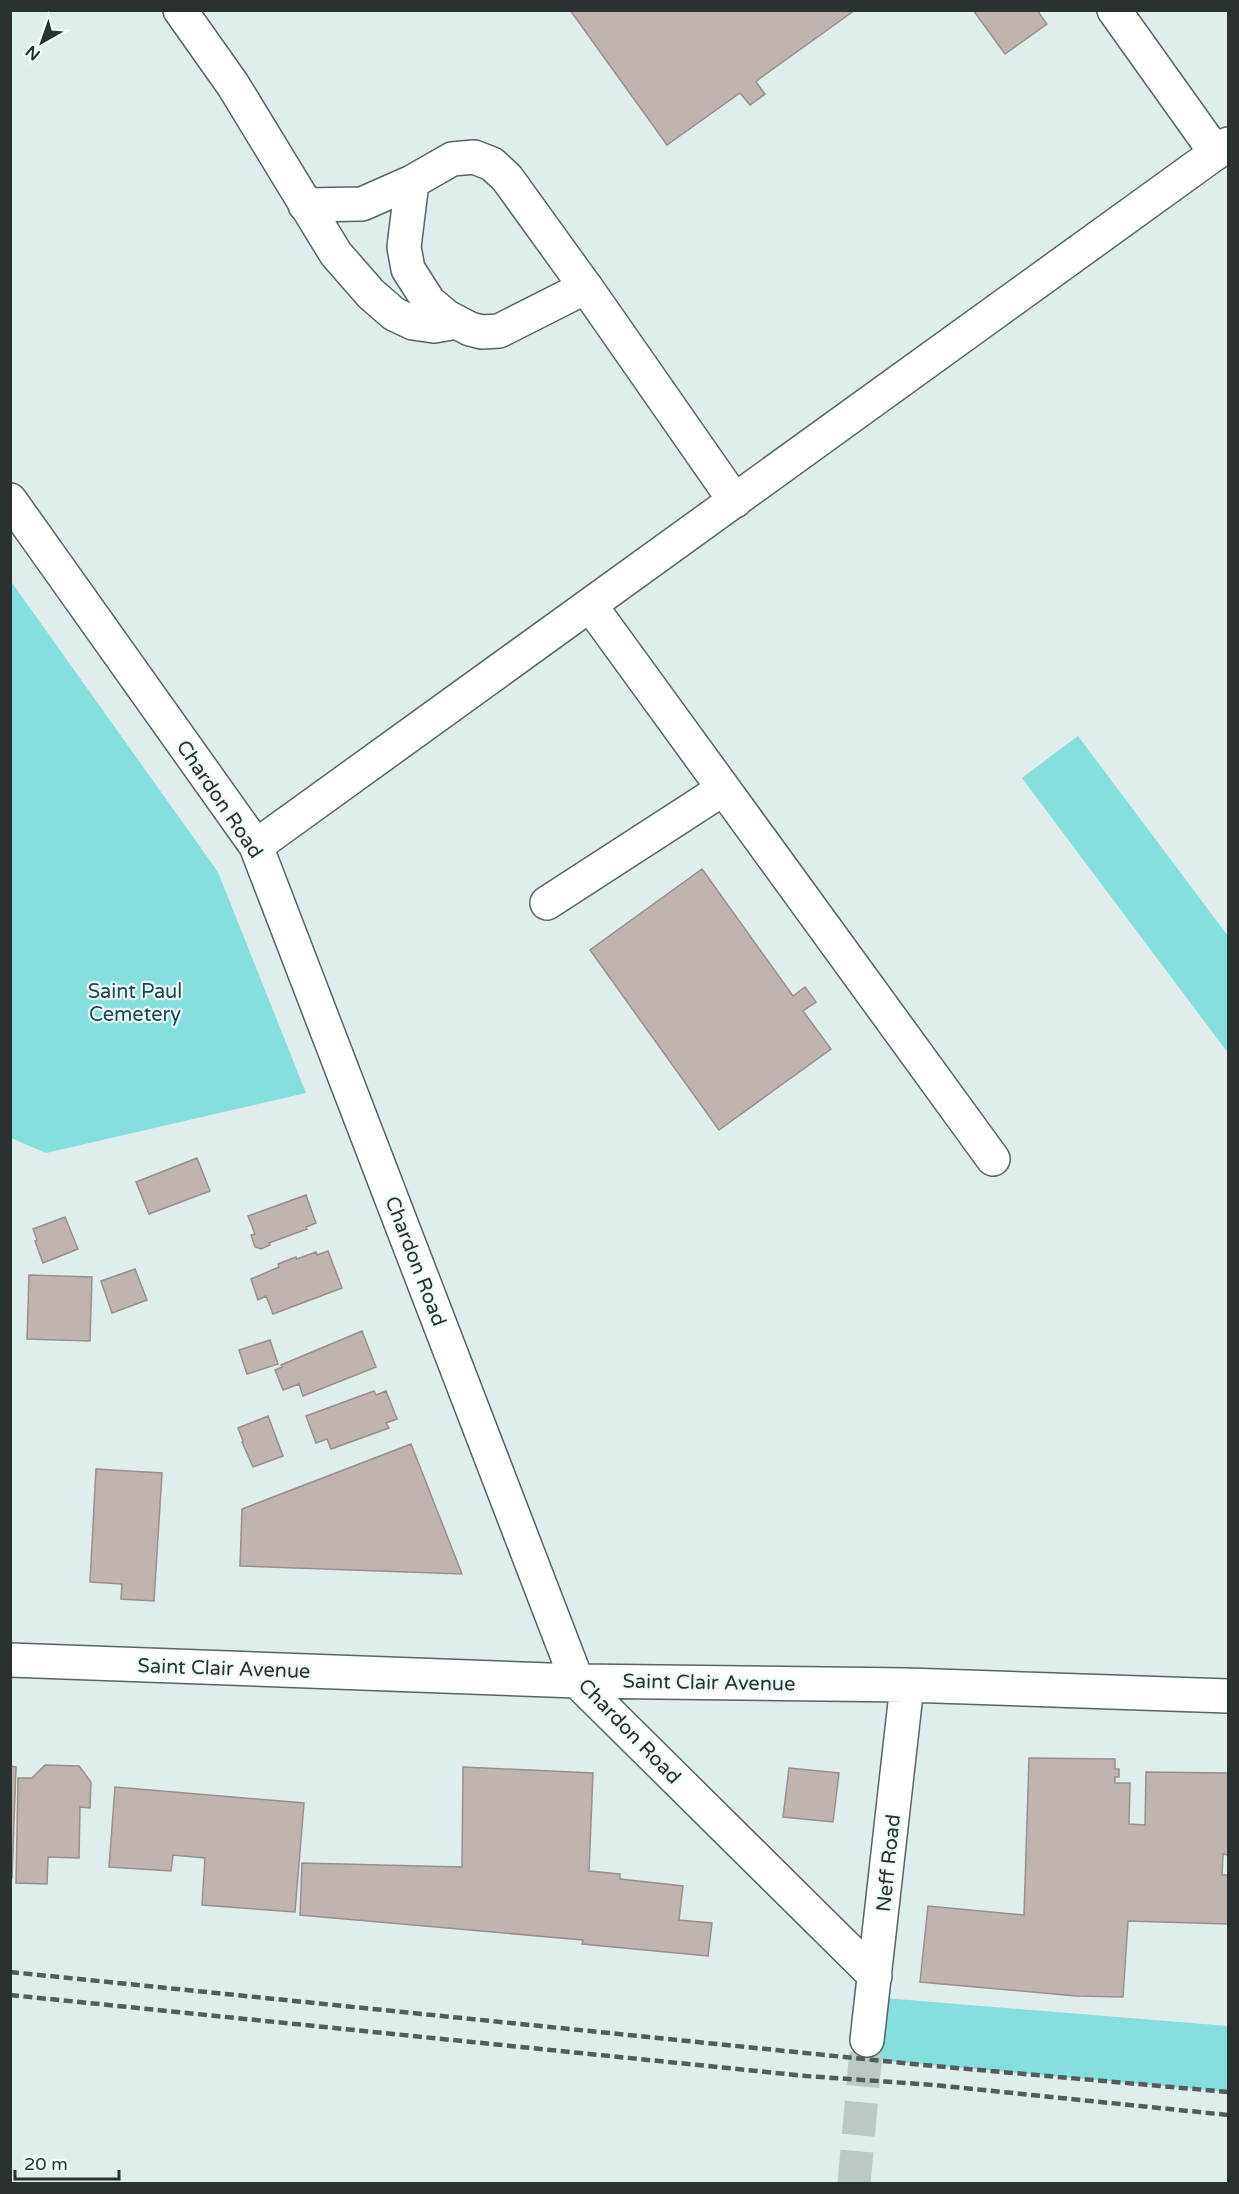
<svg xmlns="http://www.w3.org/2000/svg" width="1239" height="2194" font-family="'Varela Round',sans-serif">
	<rect width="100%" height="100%" fill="#e0eded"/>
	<path fill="#85dfdd" d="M 10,580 L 218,872 L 306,1093 L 46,1153 L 11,1138 Z
		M 1078,736 L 1228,936 L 1228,1053 L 1022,778 Z
		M 872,1997 L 1228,2026 L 1228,2092 L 863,2059 Z"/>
	<path fill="#c0b4b1" stroke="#9a8f8c" stroke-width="1.5" d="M 570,10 L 855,10 L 759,79 L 756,82 L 765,94 L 750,105 L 740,93 L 667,145 Z
		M 973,10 L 1037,10 L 1047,24 L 1005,54 Z
		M 702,869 L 793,996 L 805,987 L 816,1002 L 803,1011 L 831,1049 L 719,1130 L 590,950 Z
		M 197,1158 L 210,1191 L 149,1214 L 136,1182 Z
		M 306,1195 L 316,1223 L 306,1227 L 307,1229 L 269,1243 L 270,1245 L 261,1249 L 255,1247 L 251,1235 L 255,1234 L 248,1216 Z
		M 65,1217 L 78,1249 L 43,1263 L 35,1241 L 37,1240 L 33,1229 Z
		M 328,1251 L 342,1288 L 273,1314 L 266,1296 L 258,1300 L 251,1279 L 279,1267 L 278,1264 L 296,1257 L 297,1259 L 316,1252 L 317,1255 Z
		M 135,1269 L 147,1300 L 112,1313 L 101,1281 Z
		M 29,1275 L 92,1277 L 90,1341 L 27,1339 Z
		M 362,1331 L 376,1367 L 303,1396 L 299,1384 L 283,1390 L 275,1370 L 282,1367 L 281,1365 Z
		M 270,1340 L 278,1364 L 247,1374 L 239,1350 Z
		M 374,1391 L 376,1395 L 386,1391 L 397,1419 L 386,1423 L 389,1428 L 331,1449 L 327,1439 L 316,1443 L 306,1416 Z
		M 268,1416 L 283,1456 L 253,1467 L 242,1442 L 243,1441 L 238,1428 Z
		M 411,1444 L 462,1574 L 240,1566 L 242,1509 Z
		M 96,1469 L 162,1473 L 154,1601 L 121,1599 L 122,1584 L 90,1582 Z
		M 1029,1758 L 1115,1759 L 1115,1769 L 1119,1769 L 1119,1777 L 1115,1777 L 1115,1783 L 1130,1783 L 1129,1824 L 1145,1825 L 1146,1772 L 1228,1773 L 1228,1855 L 1223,1854 L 1222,1875 L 1228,1875 L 1228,1924 L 1128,1921 L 1123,1997 L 1076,1996 L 920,1982 L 928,1906 L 1024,1915 Z
		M 45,1765 L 79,1766 L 91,1782 L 90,1808 L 80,1807 L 79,1858 L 48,1857 L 47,1884 L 16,1883 L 18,1778 L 32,1778 Z
		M 10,1766 L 16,1767 L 12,1878 L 10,1878 Z
		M 463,1767 L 593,1773 L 589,1871 L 620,1874 L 620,1879 L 683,1886 L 679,1920 L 712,1923 L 708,1956 L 582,1944 L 583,1940 L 300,1915 L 302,1863 L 462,1867 Z
		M 789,1768 L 839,1773 L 833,1822 L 783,1817 Z
		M 115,1787 L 304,1803 L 295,1912 L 202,1905 L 205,1858 L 173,1855 L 171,1871 L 109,1867 Z"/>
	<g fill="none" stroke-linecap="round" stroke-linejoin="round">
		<path stroke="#bcc7c7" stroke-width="33" stroke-dasharray="33 16" stroke-linecap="butt" d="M 854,2184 L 867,2040"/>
		<defs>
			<path id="minor" d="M 180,10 L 233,85 L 336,254 L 371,294 L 394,314 L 413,323 L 434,326 L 457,322
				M 1114,10 L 1216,153
				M 412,182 L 404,247 L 408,269 L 429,302 L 447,317 L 470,329 L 482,332 L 499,331 L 586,287
				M 305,205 L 362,204 L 412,182 L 452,159 L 474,157 L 492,164 L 507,178 L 590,293 L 735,501
				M 10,500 L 256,846 L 577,1681 L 875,1976
				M 590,605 L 993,1159
				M 256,846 L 1228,144
				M 547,903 L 723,789
				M 10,1660 L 577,1681 L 907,1685 L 1228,1696
				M 867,2040 L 907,1685"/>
		</defs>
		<use href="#minor" stroke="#586464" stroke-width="36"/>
		<use href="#minor" stroke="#fff" stroke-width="33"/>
		<path stroke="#545b5b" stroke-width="4.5" stroke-dasharray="9 4.5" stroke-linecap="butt" d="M 10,1972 L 923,2065 L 1228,2092
			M 10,1995 L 806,2076 L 934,2085 L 1228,2115"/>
	</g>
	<g text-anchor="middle" stroke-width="4.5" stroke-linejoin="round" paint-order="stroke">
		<g font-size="20" fill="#2b3030" stroke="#edfbfa">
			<text transform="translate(220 799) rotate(56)" y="7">Chardon Road</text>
			<text transform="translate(416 1261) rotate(69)" y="7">Chardon Road</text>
			<text transform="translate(224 1668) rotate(2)" y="7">Saint Clair Avenue</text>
			<text transform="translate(709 1682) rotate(1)" y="7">Saint Clair Avenue</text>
			<text transform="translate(630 1731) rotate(46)" y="7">Chardon Road</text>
			<text transform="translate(888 1863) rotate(-84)" y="7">Neff Road</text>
		</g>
		<g font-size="20" fill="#164a4a" stroke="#edfbfa">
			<text x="135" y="998">Saint Paul<tspan x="135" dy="23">Cemetery</tspan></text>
		</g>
	</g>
	<rect width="1239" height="2194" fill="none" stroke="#2b3030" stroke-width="24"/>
	<g transform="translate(42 42) rotate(220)" stroke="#edfbfa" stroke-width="4.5" paint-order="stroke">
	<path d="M0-4.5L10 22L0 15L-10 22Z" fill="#2b3030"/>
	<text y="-9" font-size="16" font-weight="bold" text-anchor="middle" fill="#2b3030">N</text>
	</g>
	<path d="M15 2170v9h104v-9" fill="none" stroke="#2b3030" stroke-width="3"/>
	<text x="24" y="2170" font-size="18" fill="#2b3030" stroke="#edfbfa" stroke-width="4.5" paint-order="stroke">20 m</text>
</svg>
